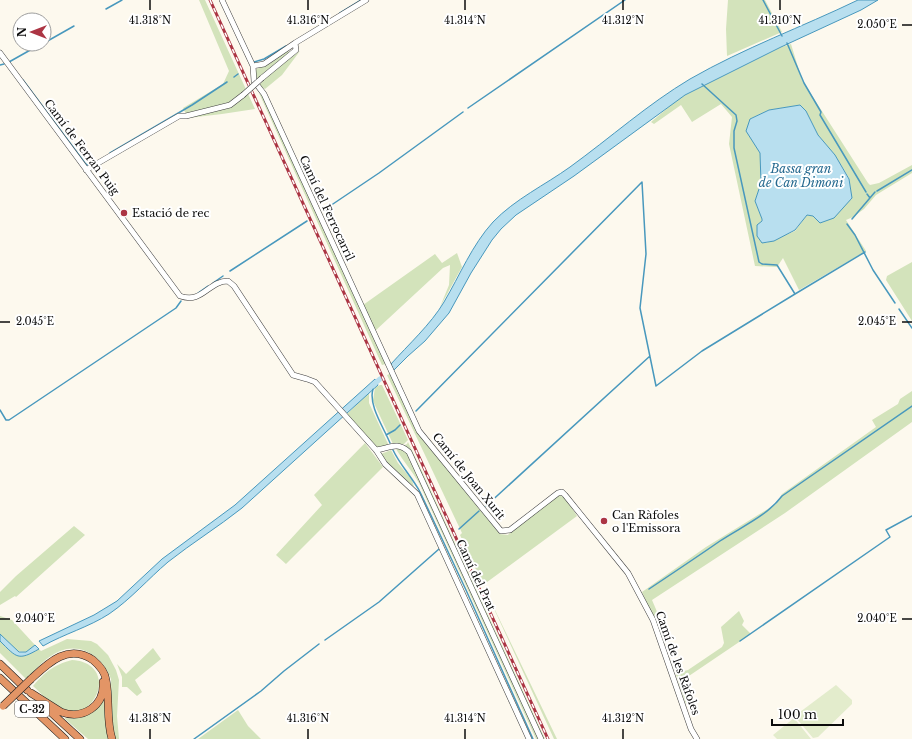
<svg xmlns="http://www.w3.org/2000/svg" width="912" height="739" font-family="'Libre Baskerville',serif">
	<rect width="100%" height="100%" fill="#fdf9ee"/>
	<path fill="#d3e3bb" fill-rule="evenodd" d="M 199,0 L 205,0 L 255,109 L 222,114 L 188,118 L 183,108 L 223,84 L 229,71 Z
		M 728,0 L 765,0 L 782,32 L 727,56 L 726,29 Z
		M 791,44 L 802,80 L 868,183 L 870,185 L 879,183 L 912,165 L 912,173 L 876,195 L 864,209 L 853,217 L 846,220 L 866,251 L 799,290 L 783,258 L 777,267 L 755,266 L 729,144 L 732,117 L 721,104 L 692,122 L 681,105 L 654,124 L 651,122 L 677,100 L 685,95 L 781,47 ZM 800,105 L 806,111 L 818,135 L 835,155 L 849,178 L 852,199 L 813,216 L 807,215 L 795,231 L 766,243 L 761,222 L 762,219 L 755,201 L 761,183 L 760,153 L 750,119 L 769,110 Z
		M 288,51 L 289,52 L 287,57 L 257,81 L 255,70 Z
		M 300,51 L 282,75 L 265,89 L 259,85 L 272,72 Z
		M 259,93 L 264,97 L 386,364 L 382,365 Z
		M 457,253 L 462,267 L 440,307 L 449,285 L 450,265 L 443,268 L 375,331 L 363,305 L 435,254 L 442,263 Z
		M 912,262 L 912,321 L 886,280 L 887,276 Z
		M 390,374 L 419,433 L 500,534 L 508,535 L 514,528 L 557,495 L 565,497 L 577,516 L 483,585 L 557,739 L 554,739 L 460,535 L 462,533 L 387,375 Z
		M 380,385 L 382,385 L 408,440 L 404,444 L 393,444 L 373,401 L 375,387 Z
		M 912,391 L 912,422 L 785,513 L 652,600 L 658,614 L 666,641 L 664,643 L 642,592 L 706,547 L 776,504 L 782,494 L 876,427 L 872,420 L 898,404 L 900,399 Z
		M 369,392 L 369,403 L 389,446 L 376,447 L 347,414 Z
		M 408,442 L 420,467 L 545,739 L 536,739 L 419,483 C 412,471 403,461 396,449 L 407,444 Z
		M 365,443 L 383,467 L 286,564 L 276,555 L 322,505 L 314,495 Z
		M 391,450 L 398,463 L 412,480 L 414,487 L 387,463 L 381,454 Z
		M 74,526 L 85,535 L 16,597 L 15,596 L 0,605 L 0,592 L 16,576 Z
		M 739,611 L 744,621 L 742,625 L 751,634 L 680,682 L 689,701 L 686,704 L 672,663 L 675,661 L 684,671 L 688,670 L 722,647 L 724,643 L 721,627 Z
		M 0,616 L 12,620 L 35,645 L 27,652 L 17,651 L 0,635 Z
		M 67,639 L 91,641 L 97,644 L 108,655 L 116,670 L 119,680 L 117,716 L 119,739 L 115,739 L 112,729 L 111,679 C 104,658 82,642 60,651 C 46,657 36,669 26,679 L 0,653 L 0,641 L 22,656 L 36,646 L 41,651 Z
		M 153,648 L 161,659 L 135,680 L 142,692 L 137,696 L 127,687 L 122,687 L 122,677 L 117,664 L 126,674 Z
		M 72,660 C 97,661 107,682 92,702 C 89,705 86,709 82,710 C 76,713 65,710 58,707 C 49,703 40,692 33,686 C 45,672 53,665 72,660 Z
		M 105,693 L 105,716 L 108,739 L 88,739 L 64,718 C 86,720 96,712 105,693 Z
		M 238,710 L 248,726 L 261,739 L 198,739 Z"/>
	<path fill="#e3eccc" d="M 836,685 L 852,700 L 852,704 L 818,737 L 813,738 L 797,719 L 796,715 Z
		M 794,718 L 811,739 L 777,739 L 773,735 Z"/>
	<path fill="#b8dfef" stroke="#4898bd" d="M 858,0 L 878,0 L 861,10 L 781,47 L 685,95 L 574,176 L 516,215 L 501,229 L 492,240 L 471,273 L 449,313 L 425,341 L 408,356 L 393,371 L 391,364 C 408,345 431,324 444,302 C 460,275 472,245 493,222 C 515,199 545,185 570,167 C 610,138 648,104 690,79 C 744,48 802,27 858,0 Z
		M 800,105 L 806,111 L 818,135 L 835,155 L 849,179 L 852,198 L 834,218 L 820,223 L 813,216 L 807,215 L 795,230 L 774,241 L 762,243 L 757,236 L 757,225 L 762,221 L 762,219 L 755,201 L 761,183 L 760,153 L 746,131 L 750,119 L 769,110 Z
		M 375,379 L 378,385 L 242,508 C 218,527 192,543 168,562 C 148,579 131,599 109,614 C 89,627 64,634 43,646 L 39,641 L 94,615 L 117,601 L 162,559 L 235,505 Z
		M 0,634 L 19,652 L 26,652 L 35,645 L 39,649 C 18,661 17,658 0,641 Z"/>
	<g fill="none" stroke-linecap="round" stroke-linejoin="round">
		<path stroke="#4898bd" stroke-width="1.5" d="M 763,0 L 782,36
			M 106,9 L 122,0
			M 340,13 L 361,0
			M 44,43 L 74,26
			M 787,43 L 804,83 L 821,112 L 820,115 L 866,192
			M 9,62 L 41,44
			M 254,62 L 264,59 L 286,46
			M 0,65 L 4,64
			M 234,77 L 238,74
			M 23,80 L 85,163 L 87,165 L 91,164
			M 468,108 L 625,0
			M 110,153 L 192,105 L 227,82
			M 877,191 L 912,170
			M 867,194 L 870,198
			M 324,210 L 379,173 L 463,112
			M 852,219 L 875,192
			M 847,224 L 855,235 L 873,270 L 895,303
			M 230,271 L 307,221
			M 213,283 L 223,276
			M 198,293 L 208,286
			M 795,294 L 865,252
			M 899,309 L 912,328
			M 373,389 C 368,405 384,428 390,443
			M 0,410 L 6,420 L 9,420 L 176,308 L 181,301
			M 416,411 L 642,182 L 646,254 L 640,308 L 656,386 L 702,351 L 795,294 L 777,265 L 762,264 L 759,262 L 734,148 L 734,131 L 737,121 L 736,115 L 702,84
			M 386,435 L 395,430 L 400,425
			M 393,450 C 400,465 412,477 420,492 L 466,590 L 533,739
			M 486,506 L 650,356
			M 459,529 L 479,511
			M 649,589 C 673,573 697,557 720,541 C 741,527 767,516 782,496 L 912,406
			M 325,640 L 379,602 L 439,549
			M 740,641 L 890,537 L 886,530 L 912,516
			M 194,739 L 261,691 L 284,671 L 319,644"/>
		<path stroke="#b8dfef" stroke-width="5" d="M 372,386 L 380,379"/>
		<defs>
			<path id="minor" d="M 222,0 L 253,66 L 254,81 L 264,94 L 419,431 L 501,531 L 510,530 L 558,493 L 562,492 L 565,495 L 628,573 L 653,620 L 691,729 L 697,739
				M 0,53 L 180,296 C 203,304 208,281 228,281 L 234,286 L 293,375 L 307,379 L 315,382 L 376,450 L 385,464 L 417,494 L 529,739
				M 253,66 L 264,64 L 295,43
				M 262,78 L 296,50 L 295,43 L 366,0
				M 86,170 L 179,116 L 186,116 L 230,105 L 243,95
				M 376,450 C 390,448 397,441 409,452 L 541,739"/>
			<path id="highway" d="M 0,664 L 27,690
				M 0,678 L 65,739
				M 31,679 C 48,663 68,643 93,660 C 99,665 105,672 106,680 C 110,700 106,720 112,739
				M 31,693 L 61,712 C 83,720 105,706 103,682
				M 43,705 L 80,739"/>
		</defs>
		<use href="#minor" stroke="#3f3f3f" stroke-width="6"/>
		<use href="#highway" stroke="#1d1d1d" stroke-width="8"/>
		<use href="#minor" stroke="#fff" stroke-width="5"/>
		<use href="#highway" stroke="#e39566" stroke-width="7"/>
		<defs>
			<path id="rail" d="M 210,0 L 548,739"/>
		</defs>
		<use href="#rail" stroke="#ac3544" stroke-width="3"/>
		<use href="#rail" stroke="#fff" stroke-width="1.5" stroke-dasharray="4.5" stroke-linecap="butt"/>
		<defs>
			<path id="minor-bridge" d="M 243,95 L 262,78"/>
			<path id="highway-bridge" d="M 3,706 L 31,679"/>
		</defs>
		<use href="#minor-bridge" stroke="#3f3f3f" stroke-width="6" stroke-linecap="butt"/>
		<use href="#highway-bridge" stroke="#1d1d1d" stroke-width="8" stroke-linecap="butt"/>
		<use href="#minor-bridge" stroke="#fff" stroke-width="5"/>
		<use href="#highway-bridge" stroke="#e39566" stroke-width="7"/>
	</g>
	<path fill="none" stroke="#0c0c0c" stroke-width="1.5" d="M 150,0 L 150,10M 308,0 L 308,10M 465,0 L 465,10M 623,0 L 623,10M 780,0 L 780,10M 902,25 L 912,25M 0,322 L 10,322M 902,322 L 912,322M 0,619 L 10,619M 902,619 L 912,619M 150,729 L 150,739M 308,729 L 308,739M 465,729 L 465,739M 623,729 L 623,739"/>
	<g fill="#ac3544" stroke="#fff" stroke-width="1.5">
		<circle cx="124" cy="213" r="4"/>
		<circle cx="604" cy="521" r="4"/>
	</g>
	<g text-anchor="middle" stroke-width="4" stroke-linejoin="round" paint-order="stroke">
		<rect fill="#fff" stroke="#555" stroke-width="1" x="15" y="701" width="34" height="16" rx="3"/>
		<g font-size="10" font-weight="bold" fill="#0c0c0c">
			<text x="32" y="713">C-32</text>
		</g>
		<g font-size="11" fill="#0c0c0c" stroke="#fff">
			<text transform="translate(82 147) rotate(53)" y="4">Camí de Ferran Puig</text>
			<text transform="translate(327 208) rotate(65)" y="4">Camí del Ferrocarril</text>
			<text transform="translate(469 476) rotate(51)" y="4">Camí de Joan Xurit</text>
			<text transform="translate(476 575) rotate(65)" y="4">Camí del Prat</text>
			<text transform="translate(678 663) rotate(70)" y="4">Camí de les Ràfoles</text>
		</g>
		<g font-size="11" fill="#0c0c0c" stroke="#fff" text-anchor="start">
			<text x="132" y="217">Estació de rec</text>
			<text x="612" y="519">Can Ràfoles<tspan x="612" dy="13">o l'Emissora</tspan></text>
		</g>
		<g font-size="12" font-style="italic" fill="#25698f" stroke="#fff">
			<text x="801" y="173">Bassa gran<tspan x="801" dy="14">de Can Dimoni</tspan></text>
		</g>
	</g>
	<g font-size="10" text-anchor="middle" fill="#0c0c0c" stroke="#fff" stroke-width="4" stroke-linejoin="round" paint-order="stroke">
		<text x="150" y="24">41.318°N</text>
		<text x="308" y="24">41.316°N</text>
		<text x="465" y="24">41.314°N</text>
		<text x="623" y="24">41.312°N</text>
		<text x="780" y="24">41.310°N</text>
		<text x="877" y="28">2.050°E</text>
		<text x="877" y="325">2.045°E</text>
		<text x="35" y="325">2.045°E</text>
		<text x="877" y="622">2.040°E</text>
		<text x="35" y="622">2.040°E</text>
		<text x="150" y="722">41.318°N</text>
		<text x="308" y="722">41.316°N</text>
		<text x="465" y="722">41.314°N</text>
		<text x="623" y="722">41.312°N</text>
	</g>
	<g transform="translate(32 32) rotate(270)"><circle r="19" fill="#ffffff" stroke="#9e9e9e"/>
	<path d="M0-3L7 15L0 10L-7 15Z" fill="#ac3544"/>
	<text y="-6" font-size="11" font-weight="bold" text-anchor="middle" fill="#0c0c0c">N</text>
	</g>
	<path d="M772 719v6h71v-6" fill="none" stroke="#0c0c0c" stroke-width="2"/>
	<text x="778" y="719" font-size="12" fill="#0c0c0c" stroke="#ffffff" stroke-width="3" paint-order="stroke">100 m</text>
</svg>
